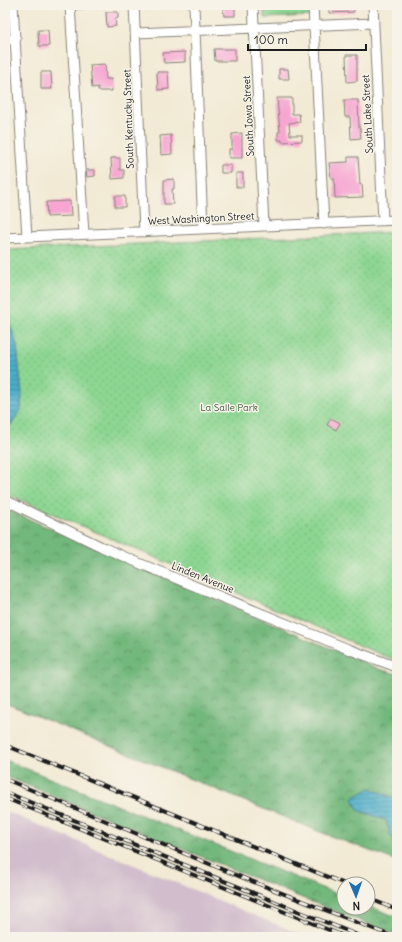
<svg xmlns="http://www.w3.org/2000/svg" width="402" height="942" font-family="Delius,sans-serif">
	<defs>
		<pattern id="forest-crowns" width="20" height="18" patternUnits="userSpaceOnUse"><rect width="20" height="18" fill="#72b77c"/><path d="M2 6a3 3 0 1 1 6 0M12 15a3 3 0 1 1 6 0" fill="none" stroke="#5d9465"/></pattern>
		<pattern id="park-dots" width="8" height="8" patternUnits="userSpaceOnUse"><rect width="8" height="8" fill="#8dd692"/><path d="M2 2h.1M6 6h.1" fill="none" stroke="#79b77d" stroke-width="1.8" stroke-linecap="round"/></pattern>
		<pattern id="water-rules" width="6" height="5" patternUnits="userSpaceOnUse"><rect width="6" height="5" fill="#4badca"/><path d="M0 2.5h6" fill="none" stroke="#3e8ca3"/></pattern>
	</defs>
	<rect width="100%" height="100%" fill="#f7f3e8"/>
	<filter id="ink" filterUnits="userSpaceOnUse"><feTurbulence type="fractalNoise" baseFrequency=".025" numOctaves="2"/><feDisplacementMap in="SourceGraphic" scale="8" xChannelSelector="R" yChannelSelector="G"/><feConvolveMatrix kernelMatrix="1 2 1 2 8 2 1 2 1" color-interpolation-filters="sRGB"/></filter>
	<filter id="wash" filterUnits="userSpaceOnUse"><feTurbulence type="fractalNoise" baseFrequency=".012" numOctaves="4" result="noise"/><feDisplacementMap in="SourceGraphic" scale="16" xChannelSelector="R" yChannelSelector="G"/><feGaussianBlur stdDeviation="0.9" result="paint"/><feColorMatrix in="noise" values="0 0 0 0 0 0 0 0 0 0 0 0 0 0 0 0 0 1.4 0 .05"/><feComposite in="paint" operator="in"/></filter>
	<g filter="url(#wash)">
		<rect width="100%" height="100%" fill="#f2ead4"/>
		<path fill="#d1bdcc" d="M 5,811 L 304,936 L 306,937 L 5,937 Z"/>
		<path fill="#8dd692" stroke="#547957" d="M 73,5 L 123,5 L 123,6 L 73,8 Z
			M 264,5 L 311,5 L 311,16 L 264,18 Z"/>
		<path fill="url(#forest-crowns)" stroke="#476a4c" d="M 5,509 L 379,669 L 397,674 L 397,798 L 395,799 L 370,788 L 358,810 L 386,820 L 391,837 L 397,839 L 397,861 L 325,834 L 5,703 Z
			M 5,760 L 344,897 L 344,908 L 368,908 L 368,906 L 397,917 L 397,935 L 307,900 L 5,776 Z"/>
		<path fill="url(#park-dots)" stroke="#547957" d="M 397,232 L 397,660 L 382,655 L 5,493 L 5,250 Z"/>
		<path fill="url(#water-rules)" stroke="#346473" d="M 5,309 L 17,345 L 22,394 L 21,410 L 11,425 L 5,427 Z
			M 370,788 L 395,799 L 397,798 L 397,839 L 391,837 L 386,820 L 358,810 L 353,798 Z"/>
		<g id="blocks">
			<path fill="#f7a6d2" d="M 329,5 L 354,5 L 354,12 L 329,13 Z
				M 235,6 L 235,16 L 224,16 L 223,7 Z
				M 106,12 L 118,12 L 118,18 L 115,19 L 116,26 L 107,27 Z
				M 38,30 L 48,30 L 49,46 L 39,46 Z
				M 214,49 L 235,49 L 235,61 L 215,61 Z
				M 185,52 L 185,62 L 164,63 L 163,53 Z
				M 346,55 L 357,55 L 357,81 L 347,82 Z
				M 105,64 L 106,79 L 111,79 L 112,91 L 98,91 L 98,87 L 92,88 L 90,65 Z
				M 279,69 L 288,69 L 289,79 L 279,79 Z
				M 41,72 L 51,72 L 52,89 L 41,89 Z
				M 157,72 L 168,72 L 169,89 L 158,90 Z
				M 277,98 L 292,98 L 292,114 L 299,114 L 300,122 L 289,123 L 290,135 L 302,135 L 302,141 L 282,142 L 282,140 L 278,140 L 278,132 L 280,132 Z
				M 344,100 L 358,100 L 359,128 L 360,128 L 361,138 L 351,139 L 350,117 L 345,117 Z
				M 242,133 L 242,158 L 229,158 L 229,149 L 232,149 L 232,134 Z
				M 171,135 L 172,154 L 161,155 L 160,136 Z
				M 348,157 L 358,157 L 360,185 L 362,184 L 363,197 L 335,198 L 334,178 L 331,178 L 329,163 L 348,162 Z
				M 111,158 L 120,158 L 120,170 L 124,170 L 124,178 L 112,179 Z
				M 221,165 L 231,165 L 231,173 L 221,173 Z
				M 86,170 L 95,170 L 95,176 L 87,177 Z
				M 236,173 L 243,173 L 243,187 L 236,187 Z
				M 174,179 L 174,189 L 172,189 L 173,204 L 164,204 L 164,180 Z
				M 115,196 L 125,196 L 125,207 L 115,207 Z
				M 70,201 L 71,216 L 47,217 L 46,202 Z
				M 331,418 L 340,423 L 336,430 L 327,425 Z"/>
		</g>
	</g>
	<g filter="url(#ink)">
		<use href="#blocks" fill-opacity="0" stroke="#878378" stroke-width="1"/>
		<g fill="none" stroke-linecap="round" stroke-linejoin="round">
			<defs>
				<path id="minor" d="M 13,5 L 27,237
					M 70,5 L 84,234
					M 134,5 L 144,232
					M 194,5 L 203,229
					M 253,5 L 264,226
					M 313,5 L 324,224
					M 373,5 L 383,221
					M 136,33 L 374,23
					M 5,40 L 16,39
					M 5,238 L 397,220
					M 5,500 L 102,547 L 141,564 L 348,649 L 397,667"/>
			</defs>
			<use href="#minor" stroke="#878378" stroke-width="11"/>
			<use href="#minor" stroke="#fff" stroke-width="9"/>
			<defs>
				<path id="rail" d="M 5,745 L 345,884
					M 5,779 L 236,875 L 394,937
					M 5,792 L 362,937
					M 5,798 L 346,937
					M 368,898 L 397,910"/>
			</defs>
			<use href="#rail" stroke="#1c1c1c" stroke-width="4"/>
			<use href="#rail" stroke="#f7f3e8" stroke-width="2.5" stroke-dasharray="8" stroke-linecap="butt"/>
		</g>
	</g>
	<g text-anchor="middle" stroke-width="3" stroke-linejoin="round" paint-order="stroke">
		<g font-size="10" fill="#1c1c1c" stroke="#f7f3e8">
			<text transform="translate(367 114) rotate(-93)" y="4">South Lake Street</text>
			<text transform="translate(248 116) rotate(-93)" y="4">South Iowa Street</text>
			<text transform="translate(128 119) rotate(-92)" y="4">South Kentucky Street</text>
			<text transform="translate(201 218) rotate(-3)" y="4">West Washington Street</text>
			<text transform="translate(203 577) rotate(22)" y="4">Linden Avenue</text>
		</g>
		<g font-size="10" fill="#445d45" stroke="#f7f3e8">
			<text x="229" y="411">La Salle Park</text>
		</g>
	</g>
	<rect width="402" height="942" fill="none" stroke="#f7f3e8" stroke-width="20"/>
	<g transform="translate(356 896) rotate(178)"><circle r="19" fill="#f7f3e8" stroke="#9f9d96"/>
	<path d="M0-3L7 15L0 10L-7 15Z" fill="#1f6fb2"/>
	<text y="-6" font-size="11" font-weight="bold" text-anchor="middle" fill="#1c1c1c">N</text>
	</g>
	<path d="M248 44v6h118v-6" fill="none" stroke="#1c1c1c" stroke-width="2"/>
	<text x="254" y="44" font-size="12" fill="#1c1c1c" stroke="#f7f3e8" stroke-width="3" paint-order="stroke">100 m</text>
</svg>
